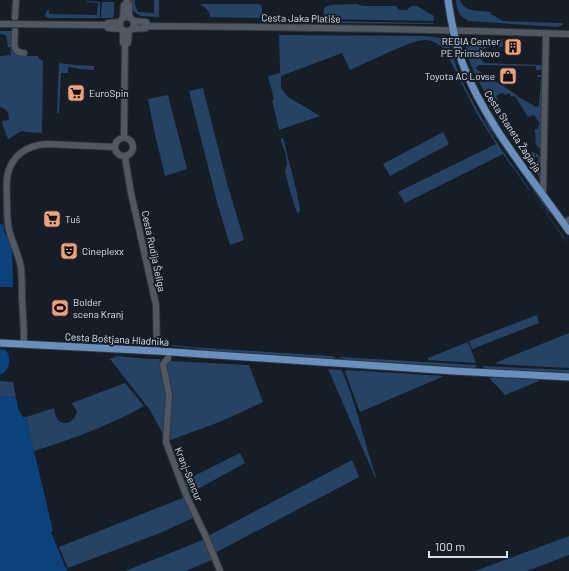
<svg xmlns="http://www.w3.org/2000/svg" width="569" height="571" font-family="Barlow,sans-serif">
	<rect width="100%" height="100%" fill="#151d27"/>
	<path fill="#264366" d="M 131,0 L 135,0 L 135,5 L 138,12 L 154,13 L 154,0 L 159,0 L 159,17 L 140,16 L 131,9 Z
		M 456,0 L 460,0 C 464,13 480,10 491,12 L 491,14 L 503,21 L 560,23 L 563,23 L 563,25 L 557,27 L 469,21 C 459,17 457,10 456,0 Z
		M 86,1 L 100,2 L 100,18 L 48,18 L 45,16 L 46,12 L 49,9 L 49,14 L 97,15 L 98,3 L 86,2 Z
		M 102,2 L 114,2 L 114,16 L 112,18 L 101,18 Z
		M 200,4 L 259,4 L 262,7 L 262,18 L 210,17 C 210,11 206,8 201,5 Z
		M 356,4 L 363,6 L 396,6 L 399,10 L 407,10 L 411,6 L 417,6 L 434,16 L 434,21 L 323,19 L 324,9 L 325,7 L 331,5 Z
		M 324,21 L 433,23 L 433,24 L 324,23 L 323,22 Z
		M 0,31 L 13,31 C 13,36 11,47 13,51 C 17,57 32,56 38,56 L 38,58 L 43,61 L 42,133 L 25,132 L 23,131 C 15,133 14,137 8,139 L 2,123 L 3,121 L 9,120 C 9,113 7,109 0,107 L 0,56 L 11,55 L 10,47 L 8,47 L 6,35 L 0,34 Z
		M 279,35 L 423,36 C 431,37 443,36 448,44 C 453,51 454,61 457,69 C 463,84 471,99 479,113 C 503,156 535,195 563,236 L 569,246 L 530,190 L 529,190 L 503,154 L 405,203 L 398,192 L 496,144 L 477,114 L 446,52 C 441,45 434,40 425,40 C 417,40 408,44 401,47 C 384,54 367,62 350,70 L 342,53 L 281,76 L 281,88 L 288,97 L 320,116 L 279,130 L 272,101 L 274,99 L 268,76 L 280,73 Z
		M 477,38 L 503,39 L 503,47 C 496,46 481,45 480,55 C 480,59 482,61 485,63 L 542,65 L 542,69 L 540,70 L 536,70 L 536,66 L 479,65 L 476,68 L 476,69 L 517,95 L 517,96 L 536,107 L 539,106 L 541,77 L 537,77 L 537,76 L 539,75 L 542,76 L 541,145 L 540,148 C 532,144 538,137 534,130 L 539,128 L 538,126 L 540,124 L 534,115 L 528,117 L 515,96 L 513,96 L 511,97 L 509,93 L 505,95 L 504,93 L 502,94 L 501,93 L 496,96 L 498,99 L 497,100 L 487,97 L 487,96 C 481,86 466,58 466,48 C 466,42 471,39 477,38 Z
		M 59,63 L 75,65 L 94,66 L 94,70 L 78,69 L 77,68 L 68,67 L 68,73 L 61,73 L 59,113 L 57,113 Z
		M 203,88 L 227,183 L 244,240 L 230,245 L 217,202 L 189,91 Z
		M 168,95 L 187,169 L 165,176 L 154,130 L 148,99 Z
		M 490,103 C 495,104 499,106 501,111 L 498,113 L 507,129 L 508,129 L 512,135 L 513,134 L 519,145 L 520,145 L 526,150 L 526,153 L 532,155 L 532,152 L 535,153 L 535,162 L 538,161 L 538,157 L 536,157 L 536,153 L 538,155 L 541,159 L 540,178 L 507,130 Z
		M 484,116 L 503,145 L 550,212 L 549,213 C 532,188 515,165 498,140 C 493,133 485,124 484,116 Z
		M 443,132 L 449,144 L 390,176 L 383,164 Z
		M 283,138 L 297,193 L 300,209 L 299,213 L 297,213 L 290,191 L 285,171 L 286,167 L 287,165 L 286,155 L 281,141 L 281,139 Z
		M 537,315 L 539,323 L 472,349 L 469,341 Z
		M 569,333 L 569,368 L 496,364 L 497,362 Z
		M 468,342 L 476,363 L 428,360 L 428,358 Z
		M 172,345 L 190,347 L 331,356 L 335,357 L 336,357 L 330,360 L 229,353 L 207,350 L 172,346 Z
		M 117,356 L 148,359 L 160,359 L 167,389 L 164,436 L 150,410 L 110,359 Z
		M 339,357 L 341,357 L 477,365 L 477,366 L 474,368 C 443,366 412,364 382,362 C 373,362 346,362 339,357 Z
		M 169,361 L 249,365 L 263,402 L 222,421 L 168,441 L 166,363 Z
		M 482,366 L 569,370 L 569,374 L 487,369 L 483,367 Z
		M 328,369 L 341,370 L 343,373 C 357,406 364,442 376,477 L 375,477 Z
		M 346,370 L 444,376 L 360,412 L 345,372 Z
		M 491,376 L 539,379 L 539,381 L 505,395 L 491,380 L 490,378 Z
		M 0,381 L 13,382 L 16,398 L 10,397 L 0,396 Z
		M 125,383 L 144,406 C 109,426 72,439 34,451 L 26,417 L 54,408 C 55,412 56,418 58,420 C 67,428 76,419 77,411 L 74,407 L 72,403 Z
		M 240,453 L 245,463 L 187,495 L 182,482 Z
		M 352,460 L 359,477 L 215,553 L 208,536 Z
		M 185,497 L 195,517 L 160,533 L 68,568 L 59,547 Z
		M 569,536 L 569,555 L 527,571 L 475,571 Z
		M 205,539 L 214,559 L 186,571 L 125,571 L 173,552 Z"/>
	<path fill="#0c427c" d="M 0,224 L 4,225 L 4,232 L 11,244 L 12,249 L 13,287 L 0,287 Z
		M 0,349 L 6,350 C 11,359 11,370 0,375 Z
		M 0,396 L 10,397 L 16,398 L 19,411 L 23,417 L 26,417 L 53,531 L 51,532 L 67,571 L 0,571 Z"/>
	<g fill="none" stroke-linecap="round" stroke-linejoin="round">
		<defs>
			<path id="minor" d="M 127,0 L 127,3 L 129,5 L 129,15 L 130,18
				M120 24a7 7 0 1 1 14 0a7 7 0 1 1-14 0Z
				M 15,17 L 16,0
				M 123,18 L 124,5 L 127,3
				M 133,21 L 146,22 L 148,26
				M 0,24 L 106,25 L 108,28 L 121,29
				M 106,25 L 108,23 L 120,22
				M 132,29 L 146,28 L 148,26 C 289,27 429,29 569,34
				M 123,30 L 123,43 L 125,45 L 124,138
				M 15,31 C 15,41 11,53 24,53
				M 125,45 L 128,43 L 129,31
				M115 147a9 9 0 1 1 18 0a9 9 0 1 1-18 0Z
				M 125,157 L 131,193 L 156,305 L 157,351
				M 543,195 L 546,33
				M 564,223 L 569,220
				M 24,344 C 24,328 23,313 22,298 C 22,288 22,278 21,268 C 19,254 12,243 9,230 C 7,221 7,211 7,202 C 7,194 6,186 7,178 C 10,156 27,145 47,144 L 115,147
				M 168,358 L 165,362 L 163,365 L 169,395 L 166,442 L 186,495 L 206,537 L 220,571"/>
			<path id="major" d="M 448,0 C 451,21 455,42 462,62 C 484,122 532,178 569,231
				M 0,343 L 157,351 L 454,371 L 569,377"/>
		</defs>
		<use href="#minor" stroke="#33373f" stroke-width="8"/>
		<use href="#major" stroke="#33373f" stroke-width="9"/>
		<use href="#minor" stroke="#4f5863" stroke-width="6"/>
		<use href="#major" stroke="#698fbe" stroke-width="7"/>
	</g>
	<defs>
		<symbol id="building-square" viewBox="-11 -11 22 22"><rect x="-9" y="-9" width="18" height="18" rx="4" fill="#f1a17e" stroke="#151d27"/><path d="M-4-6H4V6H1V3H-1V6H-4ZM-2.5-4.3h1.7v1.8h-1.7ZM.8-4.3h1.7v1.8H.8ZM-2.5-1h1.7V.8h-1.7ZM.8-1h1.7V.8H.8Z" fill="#111"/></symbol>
		<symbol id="shop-square" viewBox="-11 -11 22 22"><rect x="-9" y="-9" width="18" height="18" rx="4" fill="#f1a17e" stroke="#151d27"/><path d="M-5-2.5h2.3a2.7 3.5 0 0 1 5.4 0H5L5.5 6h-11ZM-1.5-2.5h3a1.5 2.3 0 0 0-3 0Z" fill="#111"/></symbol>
		<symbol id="supermarket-square" viewBox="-11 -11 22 22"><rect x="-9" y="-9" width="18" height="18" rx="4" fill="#f1a17e" stroke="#151d27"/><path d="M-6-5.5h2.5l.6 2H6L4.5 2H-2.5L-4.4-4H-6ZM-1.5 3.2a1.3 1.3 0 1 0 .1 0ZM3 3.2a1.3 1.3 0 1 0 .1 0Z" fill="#111"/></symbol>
		<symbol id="theatre-square" viewBox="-11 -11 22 22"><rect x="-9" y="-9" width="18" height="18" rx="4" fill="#f1a17e" stroke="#151d27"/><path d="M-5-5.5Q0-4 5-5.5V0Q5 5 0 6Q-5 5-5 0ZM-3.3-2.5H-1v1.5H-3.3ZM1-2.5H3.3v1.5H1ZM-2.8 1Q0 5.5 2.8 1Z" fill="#111"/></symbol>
		<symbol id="stadium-square" viewBox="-11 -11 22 22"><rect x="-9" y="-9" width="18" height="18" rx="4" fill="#f1a17e" stroke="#151d27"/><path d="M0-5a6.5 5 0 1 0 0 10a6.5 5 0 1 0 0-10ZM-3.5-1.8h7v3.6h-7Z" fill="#111"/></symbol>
	</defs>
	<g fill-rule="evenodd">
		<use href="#building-square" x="503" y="37" width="20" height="20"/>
		<use href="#shop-square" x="498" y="66" width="20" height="20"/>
		<use href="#supermarket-square" x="66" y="83" width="20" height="20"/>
		<use href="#supermarket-square" x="42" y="209" width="20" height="20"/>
		<use href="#theatre-square" x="59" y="241" width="20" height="20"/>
		<use href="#stadium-square" x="50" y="298" width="20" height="20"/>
	</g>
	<g text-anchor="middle" stroke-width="4" stroke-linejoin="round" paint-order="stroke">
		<g font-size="10" fill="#dbe1e7" stroke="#151d27">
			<text transform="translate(301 18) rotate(1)" y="4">Cesta Jaka Platiše</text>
			<text transform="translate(513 131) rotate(57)" y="4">Cesta Staneta Žagarja</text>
			<text transform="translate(154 251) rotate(78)" y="4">Cesta Rudija Šeliga</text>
			<text transform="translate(117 339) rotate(3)" y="4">Cesta Boštjana Hladnika</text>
			<text transform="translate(189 474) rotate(68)" y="4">Kranj-Sencur</text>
		</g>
		<g font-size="10" fill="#dbe1e7" stroke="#151d27" text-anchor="start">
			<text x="500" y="45" text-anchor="end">REGIA Center<tspan x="500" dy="12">PE Primskovo</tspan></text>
			<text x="495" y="80" text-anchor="end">Toyota AC Lovse</text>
			<text x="89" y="97">EuroSpin</text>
			<text x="65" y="223">Tuš</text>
			<text x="82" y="255">Cineplexx</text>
			<text x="73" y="306">Bolder<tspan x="73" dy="12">scena Kranj</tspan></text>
		</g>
	</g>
	<path d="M429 551v6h78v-6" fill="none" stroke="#dbe1e7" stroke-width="2"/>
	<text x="435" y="551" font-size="12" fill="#dbe1e7" stroke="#151d27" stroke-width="3" paint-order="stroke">100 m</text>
</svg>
